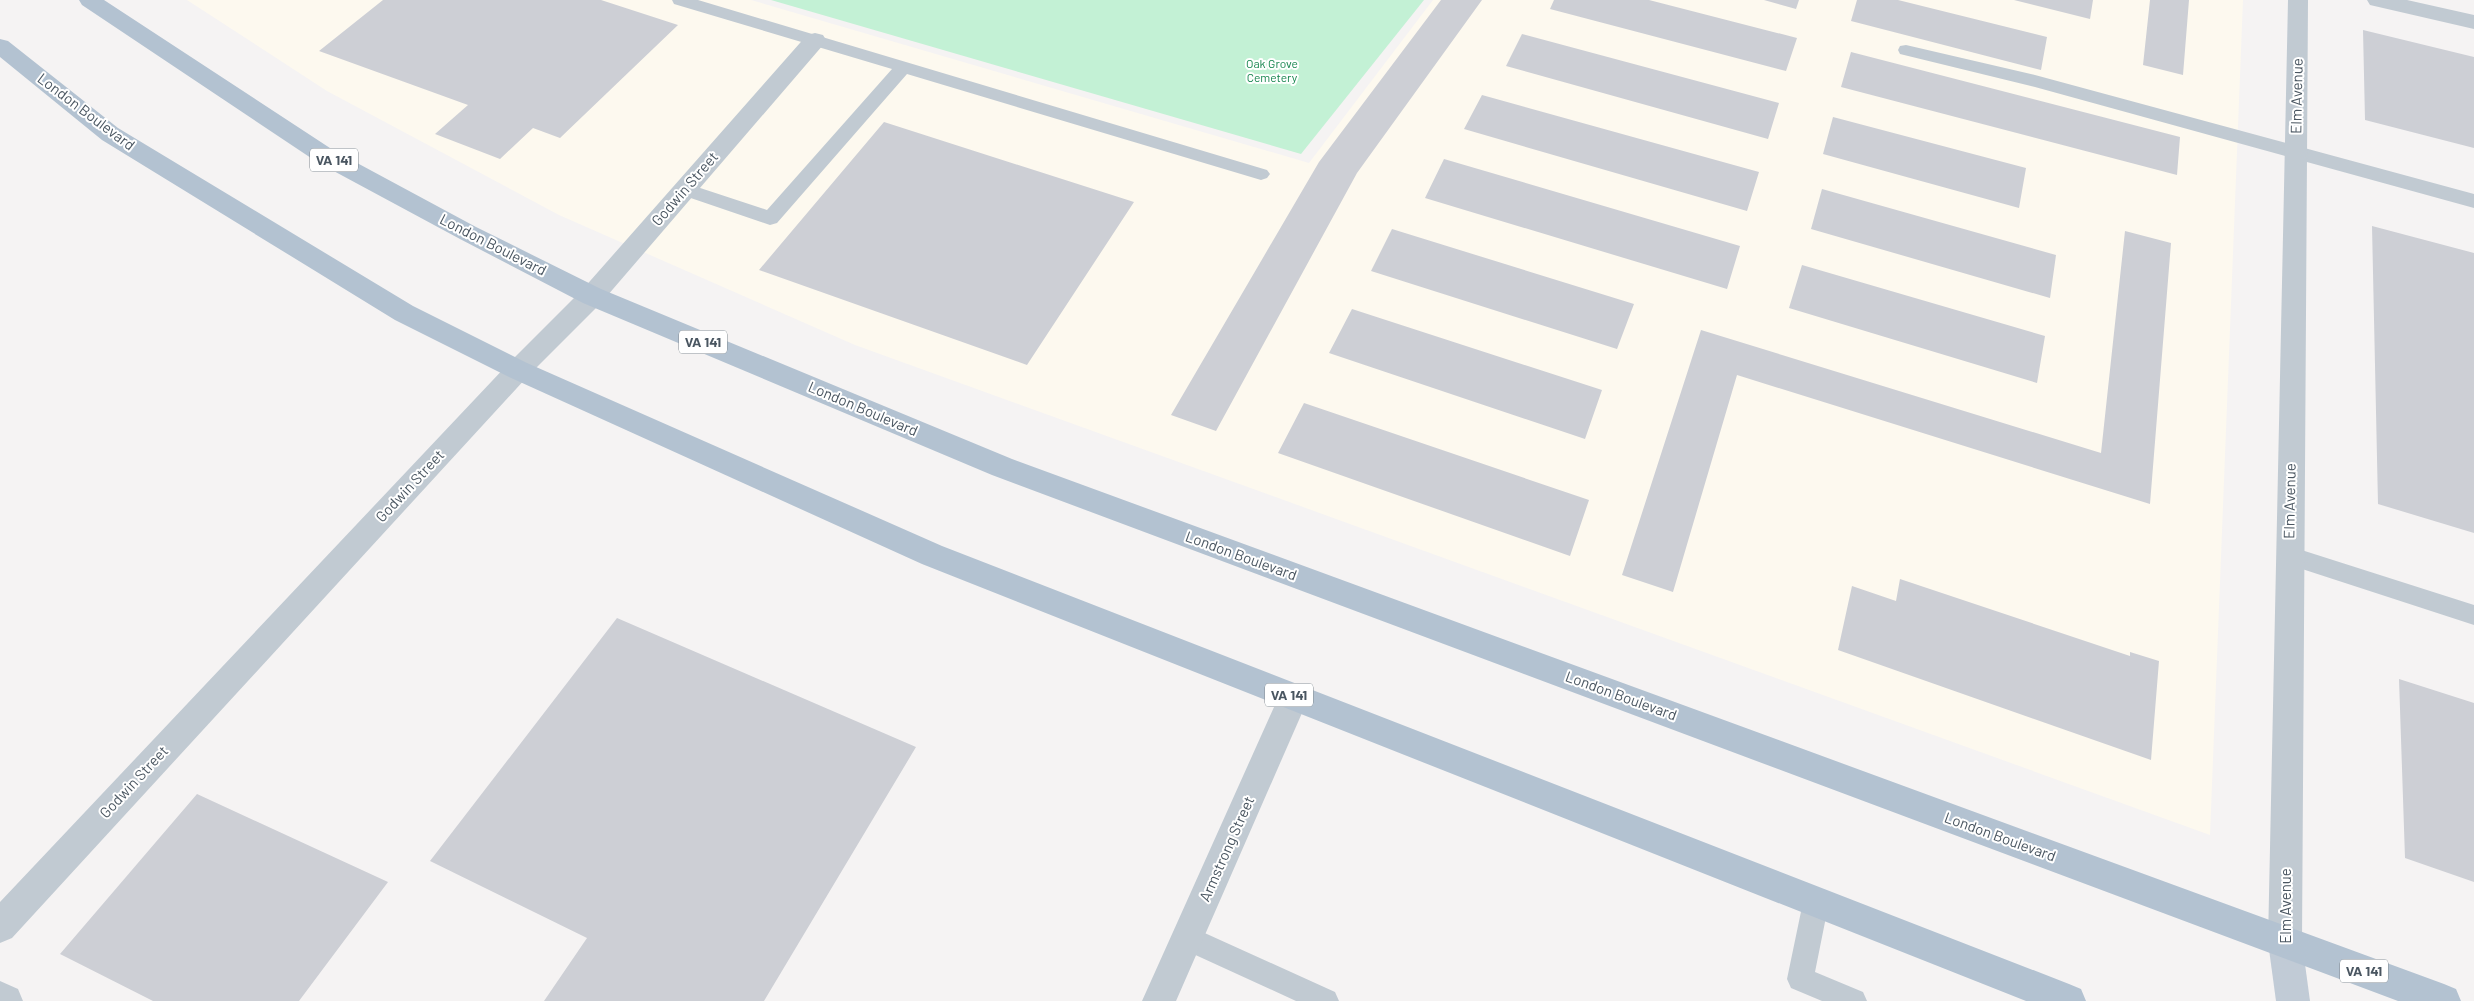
<svg xmlns="http://www.w3.org/2000/svg" width="2474" height="1001" font-family="Barlow,sans-serif">
	<rect width="100%" height="100%" fill="#f5f3f3"/>
	<path fill="#fdf9ef" d="M 187,0 L 751,0 L 1309,163 L 1433,0 L 2243,0 L 2210,835 L 855,345 L 559,215 L 327,91 Z"/>
	<path fill="#c3f1d5" d="M 771,0 L 1424,0 L 1301,154 Z"/>
	<path fill="#cdcfd5" d="M 383,0 L 601,0 L 678,25 L 560,138 L 533,128 L 500,159 L 435,134 L 468,105 L 319,51 Z
		M 1441,0 L 1482,0 L 1357,173 L 1216,431 L 1171,415 L 1319,162 Z
		M 1554,0 L 1649,0 L 1797,38 L 1786,71 L 1550,9 Z
		M 1764,0 L 1799,0 L 1796,9 Z
		M 1857,0 L 1898,0 L 2047,37 L 2041,70 L 1851,21 Z
		M 2014,0 L 2093,0 L 2090,19 Z
		M 2150,0 L 2189,0 L 2183,75 L 2143,65 Z
		M 2363,30 L 2474,57 L 2474,148 L 2365,120 Z
		M 1522,34 L 1779,103 L 1768,139 L 1506,66 Z
		M 1851,52 L 2180,137 L 2177,175 L 1841,87 Z
		M 1482,95 L 1759,172 L 1747,211 L 1464,129 Z
		M 1833,117 L 2026,168 L 2019,208 L 1823,154 Z
		M 884,122 L 1134,202 L 1027,365 L 759,270 Z
		M 1444,159 L 1740,246 L 1727,289 L 1425,198 Z
		M 1822,189 L 2056,255 L 2050,298 L 1811,229 Z
		M 2372,226 L 2474,253 L 2474,533 L 2378,504 Z
		M 1392,229 L 1634,304 L 1617,349 L 1371,271 Z
		M 2125,231 L 2171,243 L 2150,504 L 1737,375 L 1673,592 L 1622,575 L 1701,330 L 2101,453 Z
		M 1802,265 L 2045,336 L 2037,383 L 1789,308 Z
		M 1352,309 L 1602,390 L 1585,439 L 1329,353 Z
		M 1304,403 L 1589,500 L 1570,556 L 1278,453 Z
		M 1900,579 L 2130,656 L 2130,652 L 2159,661 L 2151,760 L 1838,650 L 1852,586 L 1896,601 Z
		M 617,618 L 916,747 L 764,1001 L 544,1001 L 587,938 L 430,861 Z
		M 2399,679 L 2474,703 L 2474,882 L 2405,858 Z
		M 197,794 L 388,882 L 299,1001 L 153,1001 L 60,954 Z"/>
	<g fill="none" stroke-linecap="round" stroke-linejoin="round">
		<path fill="#c1cad2" fill-rule="evenodd" d="M 672,0 L 698,0 L 1267,170 L 1270,174 L 1267,178 L 1261,180 L 907,74 L 777,223 L 770,225 L 679,194 L 676,189 L 679,184 L 685,183 L 767,210 L 892,69 L 674,4 Z
			M 1906,45 L 2035,75 L 2474,194 L 2474,208 L 2035,87 L 1900,54 L 1898,50 L 1900,46 Z
			M 2289,546 L 2474,605 L 2474,625 L 2281,562 L 2278,555 L 2281,548 Z
			M 1816,889 L 1825,893 L 1829,902 L 1815,972 L 1863,992 L 1867,1001 L 1822,1001 L 1791,988 L 1787,979 L 1803,902 L 1807,893 Z
			M 1187,925 L 1335,992 L 1339,1001 L 1296,1001 L 1178,947 L 1174,938 L 1178,929 Z"/>
		<path fill="#c1cad2" fill-rule="evenodd" d="M 2288,0 L 2308,0 L 2302,942 L 2297,954 L 2285,959 L 2273,954 L 2268,942 Z
			M 2367,0 L 2407,0 L 2474,15 L 2474,29 L 2370,5 Z
			M 815,33 L 823,35 L 826,40 L 823,45 L 601,303 L 527,377 L 12,938 L 0,943 L 0,902 L 509,363 L 583,289 L 807,35 Z
			M 1294,683 L 1305,687 L 1309,697 L 1176,1001 L 1142,1001 L 1283,687 Z
			M 0,981 L 18,989 L 23,1001 L 0,1001 Z"/>
		<path fill="#c1cbd6" fill-rule="evenodd" d="M 2285,925 L 2297,930 L 2302,942 L 2310,1001 L 2276,1001 L 2268,942 L 2273,930 Z"/>
		<path fill="#b3c2d1" fill-rule="evenodd" d="M 79,0 L 104,0 L 333,150 L 476,227 L 601,289 L 1012,459 L 2444,984 L 2456,989 L 2461,1001 L 2398,1001 L 992,475 L 583,303 L 460,239 L 317,162 L 82,5 Z
			M 0,39 L 8,41 L 118,128 L 413,306 L 527,363 L 942,546 L 2069,984 L 2081,989 L 2086,1001 L 2026,1001 L 922,564 L 509,377 L 395,320 L 102,140 L 0,57 Z"/>
	</g>
	<g text-anchor="middle" stroke-width="4" stroke-linejoin="round" paint-order="stroke">
		<g font-size="12" fill="#17864f" stroke="#fff">
			<text x="1272" y="68">Oak Grove<tspan x="1272" dy="14">Cemetery</tspan></text>
		</g>
		<g fill="#fff" stroke="#808990" stroke-width="1">
			<rect x="310" y="148.5" width="48" height="23" rx="4"/>
			<rect x="679" y="330.5" width="48" height="23" rx="4"/>
			<rect x="1265" y="683.5" width="48" height="23" rx="4"/>
			<rect x="2340" y="959.5" width="48" height="23" rx="4"/>
		</g>
		<g font-size="14" font-weight="bold" fill="#4a5661">
			<text x="334" y="165">VA 141</text>
			<text x="703" y="347">VA 141</text>
			<text x="1289" y="700">VA 141</text>
			<text x="2364" y="976">VA 141</text>
		</g>
		<g font-size="15" fill="#4a5661" stroke="#fff">
			<text transform="translate(2297 96) rotate(-89)" y="5">Elm Avenue</text>
			<text transform="translate(86 112) rotate(37)" y="5">London Boulevard</text>
			<text transform="translate(685 189) rotate(-49)" y="5">Godwin Street</text>
			<text transform="translate(493 245) rotate(27)" y="5">London Boulevard</text>
			<text transform="translate(863 409) rotate(23)" y="5">London Boulevard</text>
			<text transform="translate(410 486) rotate(-47)" y="5">Godwin Street</text>
			<text transform="translate(2290 501) rotate(-89)" y="5">Elm Avenue</text>
			<text transform="translate(1241 556) rotate(20)" y="5">London Boulevard</text>
			<text transform="translate(1621 696) rotate(20)" y="5">London Boulevard</text>
			<text transform="translate(134 782) rotate(-47)" y="5">Godwin Street</text>
			<text transform="translate(2000 837) rotate(20)" y="5">London Boulevard</text>
			<text transform="translate(1227 849) rotate(-66)" y="5">Armstrong Street</text>
			<text transform="translate(2286 906) rotate(-90)" y="5">Elm Avenue</text>
		</g>
	</g>
</svg>
